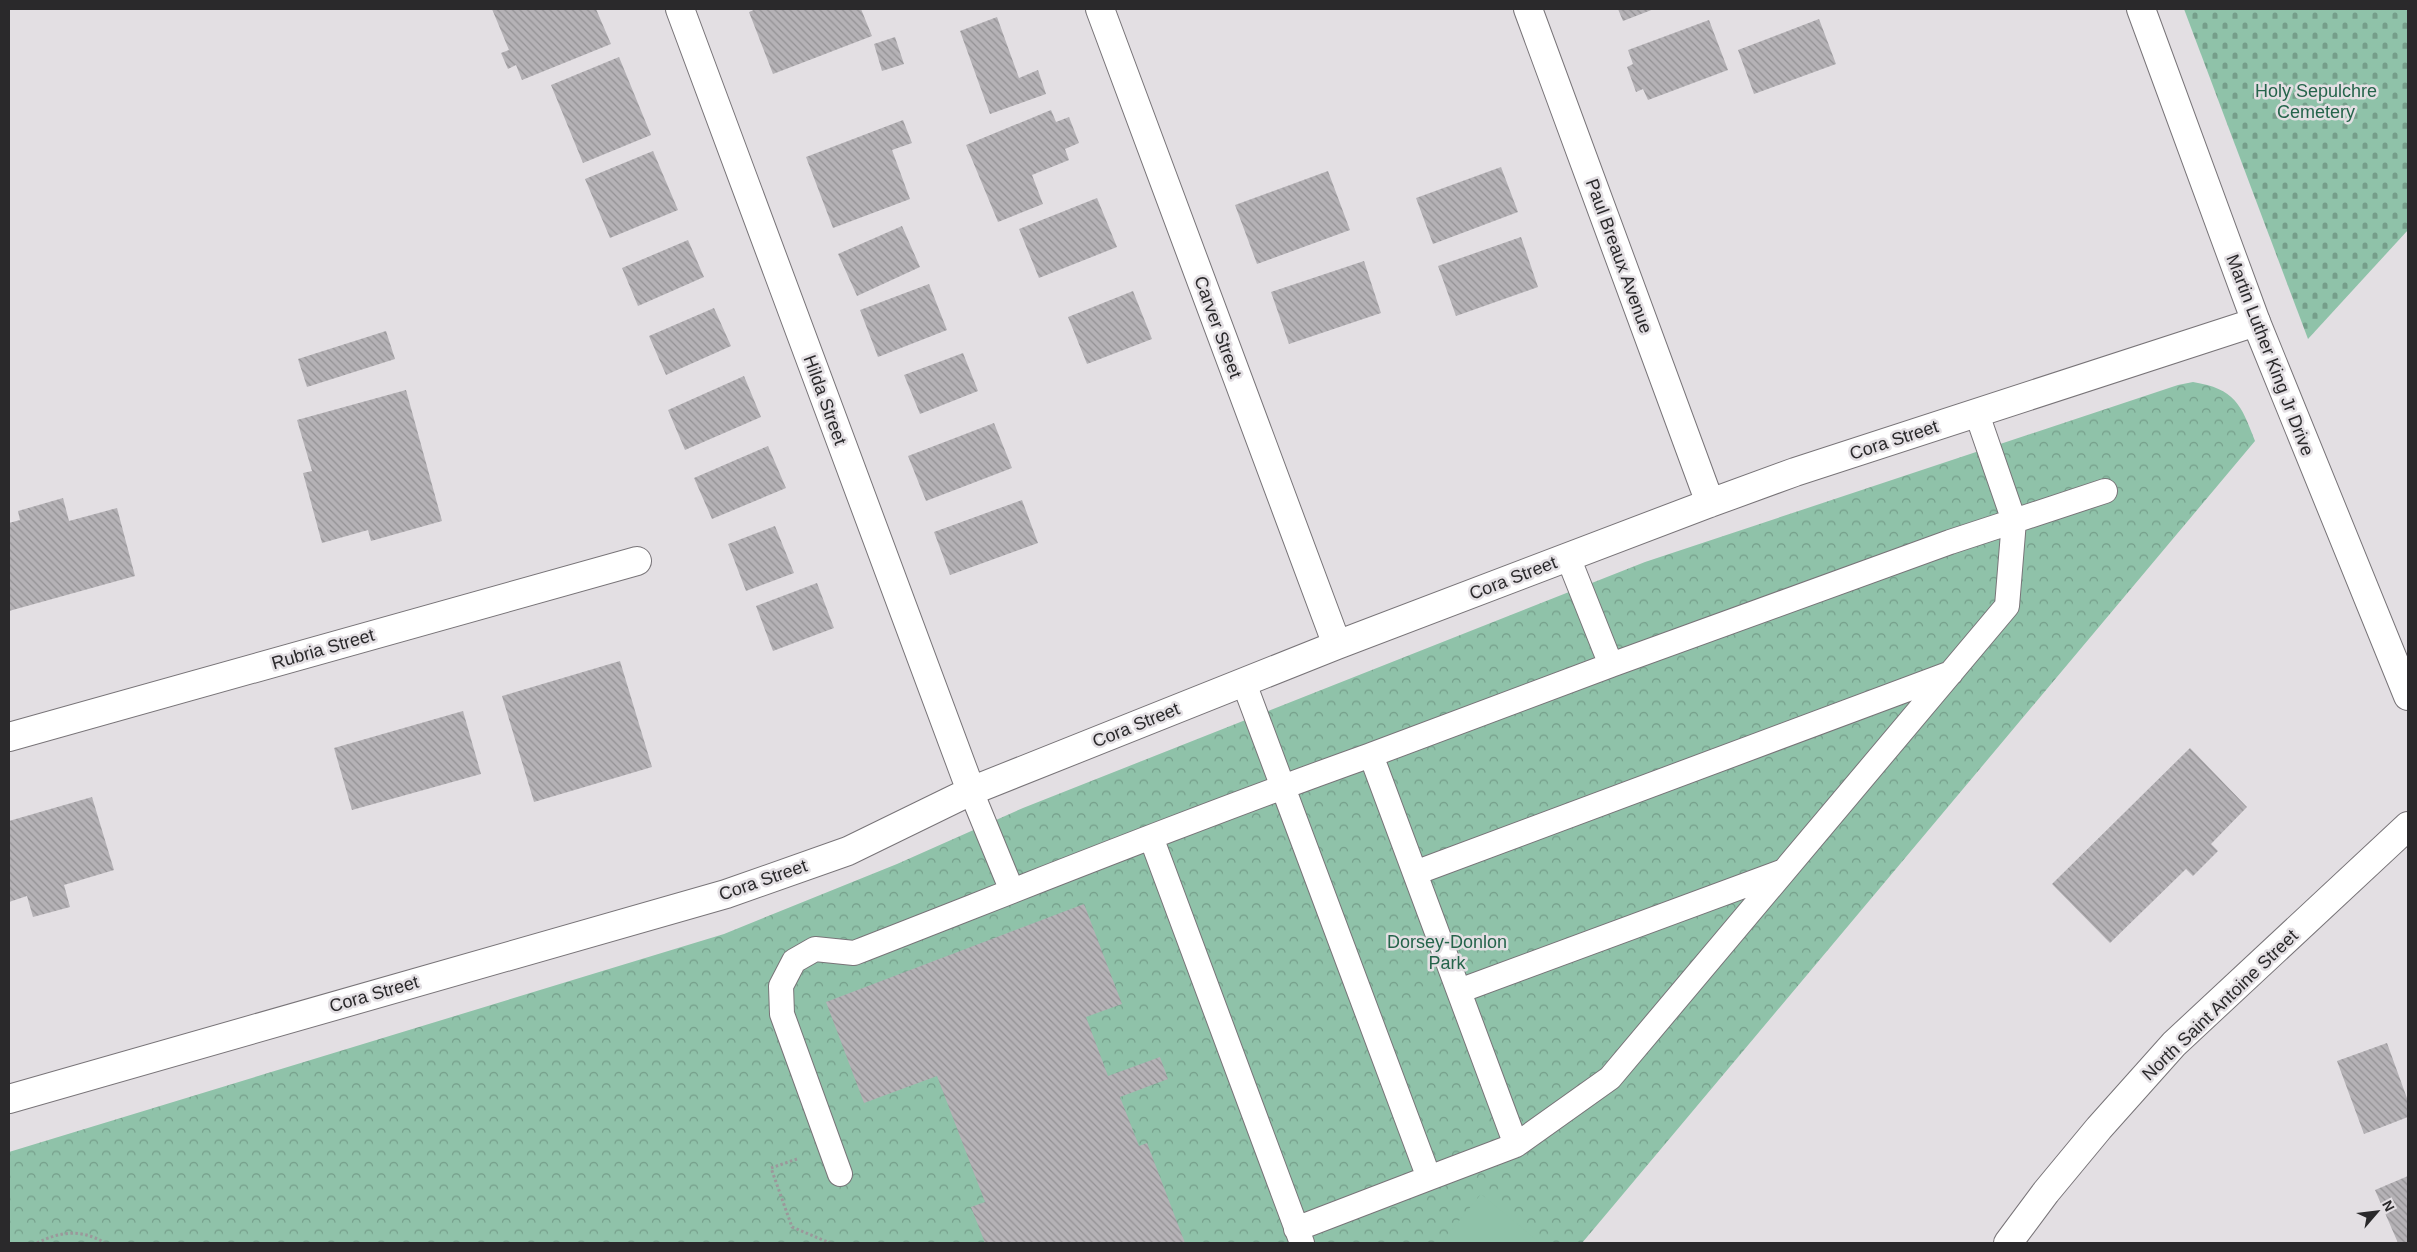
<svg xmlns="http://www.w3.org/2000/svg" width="2417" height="1252" font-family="Arial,sans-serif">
	<defs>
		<pattern id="cemetery-stones" width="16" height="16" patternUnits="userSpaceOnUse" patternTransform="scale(1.25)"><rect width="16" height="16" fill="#8fc2a9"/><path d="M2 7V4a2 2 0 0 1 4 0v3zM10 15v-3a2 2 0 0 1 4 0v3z" fill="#759e8a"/></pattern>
		<pattern id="park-crowns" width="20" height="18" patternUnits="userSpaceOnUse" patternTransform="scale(1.25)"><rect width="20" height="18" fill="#8fc2a9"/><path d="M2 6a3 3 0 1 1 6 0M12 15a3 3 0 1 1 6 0" fill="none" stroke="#759e8a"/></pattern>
		<pattern id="building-back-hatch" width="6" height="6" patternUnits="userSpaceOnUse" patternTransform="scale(1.25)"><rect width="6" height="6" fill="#b5b2b6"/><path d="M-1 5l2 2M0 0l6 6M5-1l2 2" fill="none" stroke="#939194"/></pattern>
	</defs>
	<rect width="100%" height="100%" fill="#e3dfe3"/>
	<path fill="url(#cemetery-stones)" d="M 2184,9 L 2408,9 L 2408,230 L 2308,339 Z"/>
	<path fill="url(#park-crowns)" d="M 2193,382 C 2235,389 2241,404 2255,441 L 1582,1243 L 9,1243 L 9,1152 L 724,934 L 897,864 L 1023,808 L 1645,562 L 2178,385 Z"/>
	<path fill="#8fc2a9" d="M 1481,1194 L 1540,1243 L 1441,1243 Z"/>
	<path fill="url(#building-back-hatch)" d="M 492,9 L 596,9 L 611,44 L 522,80 L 516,65 L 508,69 L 501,53 L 509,50 Z
		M 756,9 L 861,9 L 872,36 L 773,74 L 749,12 Z
		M 1618,9 L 1654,9 L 1623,21 Z
		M 997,17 L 1019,78 L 1038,70 L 1046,94 L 990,114 L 960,31 Z
		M 1819,19 L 1836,64 L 1754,94 L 1738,50 Z
		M 1709,20 L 1728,70 L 1648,100 L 1643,89 L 1636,92 L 1627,67 L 1633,64 L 1628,50 Z
		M 895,37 L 904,64 L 882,71 L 874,44 Z
		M 619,57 L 651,135 L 583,163 L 551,85 Z
		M 1051,110 L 1056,122 L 1069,117 L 1079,143 L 1065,149 L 1069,160 L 1032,175 L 1043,204 L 998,222 L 966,145 Z
		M 903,120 L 912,143 L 892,150 L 910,199 L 833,228 L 806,157 Z
		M 653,151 L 678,210 L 610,238 L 585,179 Z
		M 1501,167 L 1518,212 L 1433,244 L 1416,198 Z
		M 1328,171 L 1350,230 L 1257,264 L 1235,205 Z
		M 1097,198 L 1117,247 L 1039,278 L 1019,229 Z
		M 902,226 L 920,267 L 857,296 L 838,254 Z
		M 1521,237 L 1538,287 L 1456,316 L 1438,266 Z
		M 688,240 L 704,277 L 638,306 L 622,268 Z
		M 1364,261 L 1381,313 L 1289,344 L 1271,292 Z
		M 929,284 L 947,330 L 878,357 L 860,310 Z
		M 1133,291 L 1152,339 L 1087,364 L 1068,317 Z
		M 714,308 L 731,346 L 666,375 L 649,336 Z
		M 386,331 L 395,359 L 307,387 L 298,359 Z
		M 963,353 L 978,391 L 920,414 L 904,375 Z
		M 744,376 L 761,417 L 685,450 L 668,410 Z
		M 406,390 L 442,521 L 371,541 L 368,530 L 322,543 L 303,473 L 312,471 L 297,420 Z
		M 994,423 L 1012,468 L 926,501 L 908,456 Z
		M 768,446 L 786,488 L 712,519 L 694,478 Z
		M 63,498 L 69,521 L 117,508 L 135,576 L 9,611 L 9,523 L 20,520 L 18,511 Z
		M 1022,500 L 1038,543 L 950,575 L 934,532 Z
		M 775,526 L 794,573 L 746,591 L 728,544 Z
		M 817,583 L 834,628 L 773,651 L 756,606 Z
		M 620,661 L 652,767 L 534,802 L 502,696 Z
		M 463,711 L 481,774 L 352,810 L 334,748 Z
		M 2190,748 L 2247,807 L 2211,844 L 2218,851 L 2193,876 L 2186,869 L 2110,943 L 2052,884 Z
		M 92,797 L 114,870 L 64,885 L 70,907 L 33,917 L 27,896 L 9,902 L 9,821 Z
		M 1084,904 L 1122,1004 L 1086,1017 L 1108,1076 L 1160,1057 L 1168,1079 L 1120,1097 L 1139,1146 L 1147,1143 L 1185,1243 L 985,1243 L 971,1207 L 985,1202 L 937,1076 L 864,1103 L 826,1002 Z
		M 2387,1043 L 2408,1101 L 2408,1117 L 2364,1134 L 2337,1061 Z
		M 2408,1176 L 2408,1243 L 2398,1243 L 2375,1190 Z"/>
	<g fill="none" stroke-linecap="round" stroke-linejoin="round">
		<defs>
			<path id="lane" d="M 1568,557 L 1611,665 L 1950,542 L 2014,521 L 1977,414
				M 1371,755 L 1611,665
				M 971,791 L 1012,891
				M 1151,837 L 1302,1243
				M 1415,873 L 1951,673
				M 1459,991 L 1784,871
				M 1516,1145 L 1610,1078 L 2007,606 L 2014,521 L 2105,491
				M 840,1174 L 782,1014 L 781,986 L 794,961 L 815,949 L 854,953 C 1026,886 1197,817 1371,755 L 1516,1145 L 1429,1178 L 1244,683
				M 1296,1229 L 1429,1178"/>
			<path id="street" d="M 680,9 L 971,791
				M 1100,9 L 1337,645
				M 1528,9 L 1710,503
				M 9,737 L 637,561
				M 9,1099 L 726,894 L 848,851 L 971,791 L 1337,645 L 1710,503 L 1795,472 L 2256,322"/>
			<path id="secondary" d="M 2141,9 L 2256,322 L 2408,696
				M 2008,1243 L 2046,1192 L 2099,1128 L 2174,1044 L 2408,826"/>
		</defs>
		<use href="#lane" stroke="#787478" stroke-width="26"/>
		<use href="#street" stroke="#787478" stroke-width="30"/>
		<use href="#secondary" stroke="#787478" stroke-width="30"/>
		<path stroke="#9b989b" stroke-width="3" stroke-dasharray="2.5 2.5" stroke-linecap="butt" d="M 797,1159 L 771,1168 L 792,1227 L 830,1243
			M 37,1243 C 61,1231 82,1229 105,1243"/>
		<use href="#lane" stroke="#fff" stroke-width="24"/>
		<use href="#street" stroke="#fff" stroke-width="28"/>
		<use href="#secondary" stroke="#fff" stroke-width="28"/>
	</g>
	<g text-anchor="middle" stroke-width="5" stroke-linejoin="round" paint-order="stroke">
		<g font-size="18" fill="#25644b" stroke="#e3dfe3">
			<text x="2316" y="97">Holy Sepulchre<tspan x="2316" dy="21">Cemetery</tspan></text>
			<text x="1447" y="948">Dorsey-Donlon<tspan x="1447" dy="21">Park</tspan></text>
		</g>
		<g font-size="18" fill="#2a292b" stroke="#e3dfe3">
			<text transform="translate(1619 256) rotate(70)" y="6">Paul Breaux Avenue</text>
			<text transform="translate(1218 327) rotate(70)" y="6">Carver Street</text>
			<text transform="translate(2270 355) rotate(69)" y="6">Martin Luther King Jr Drive</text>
			<text transform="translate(825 400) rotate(70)" y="6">Hilda Street</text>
			<text transform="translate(1894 440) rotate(-18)" y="6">Cora Street</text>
			<text transform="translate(1513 578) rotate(-21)" y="6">Cora Street</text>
			<text transform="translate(323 649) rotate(-16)" y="6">Rubria Street</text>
			<text transform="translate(1136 725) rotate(-22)" y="6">Cora Street</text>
			<text transform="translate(763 880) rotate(-19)" y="6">Cora Street</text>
			<text transform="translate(374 994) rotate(-16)" y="6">Cora Street</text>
			<text transform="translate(2220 1005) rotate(-44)" y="6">North Saint Antoine Street</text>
		</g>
	</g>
	<rect width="2417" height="1252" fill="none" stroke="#2a292b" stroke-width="20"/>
	<g transform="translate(2377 1212) rotate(62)" stroke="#e3dfe3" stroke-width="4" paint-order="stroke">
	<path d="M0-4L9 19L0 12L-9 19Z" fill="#2a292b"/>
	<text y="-8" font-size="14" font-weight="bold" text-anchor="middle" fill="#2a292b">N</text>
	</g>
</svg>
